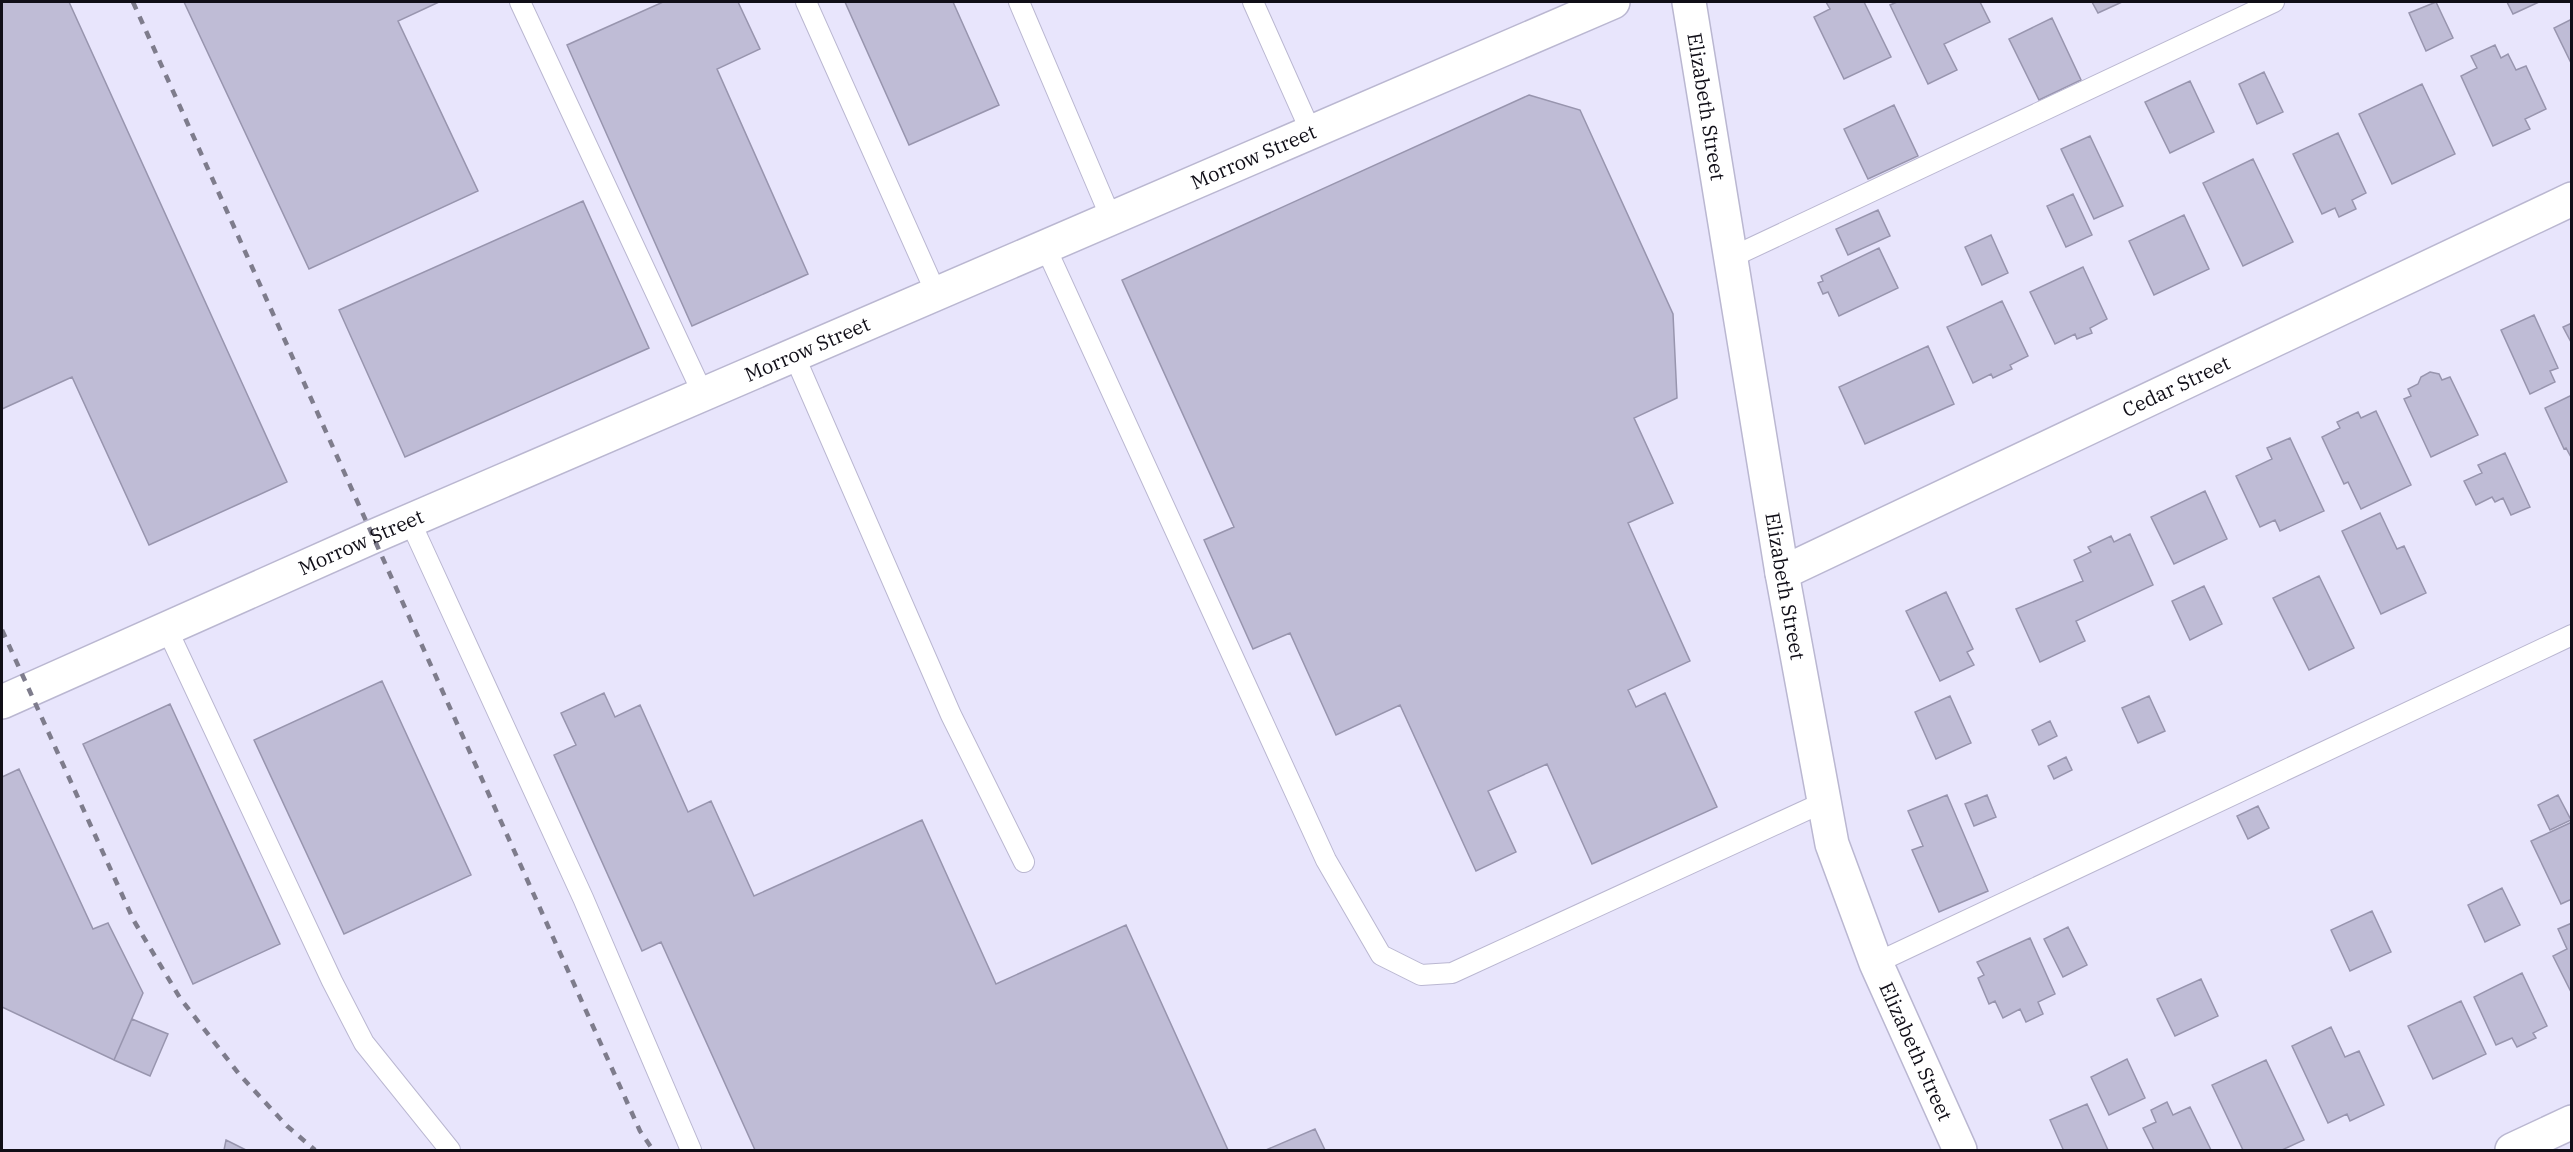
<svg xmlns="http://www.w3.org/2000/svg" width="2573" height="1152" font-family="'IBM Plex Serif',serif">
	<rect width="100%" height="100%" fill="#e8e5fc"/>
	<path fill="#bfbcd6" stroke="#9895ae" stroke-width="1.5" d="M 2,2 L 69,2 L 287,482 L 149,545 L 72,377 L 2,409 Z
		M 184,2 L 439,2 L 398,21 L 478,191 L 309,269 Z
		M 663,2 L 738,2 L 760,49 L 717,69 L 808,274 L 692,326 L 567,45 Z
		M 845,2 L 953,2 L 999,105 L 909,145 Z
		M 1826,2 L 1864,2 L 1891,57 L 1844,79 L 1814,17 L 1830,9 Z
		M 1897,2 L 1980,2 L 1990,22 L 1944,44 L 1957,70 L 1928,84 L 1890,5 Z
		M 2092,2 L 2122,2 L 2098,13 Z
		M 2436,2 L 2453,38 L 2426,51 L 2409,13 Z
		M 2507,2 L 2539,2 L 2513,14 Z
		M 2052,18 L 2081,80 L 2039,100 L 2009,39 Z
		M 2572,19 L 2572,65 L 2554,28 Z
		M 2495,45 L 2501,58 L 2508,54 L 2516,70 L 2526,66 L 2546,109 L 2525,119 L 2530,129 L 2493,146 L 2461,76 L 2477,68 L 2471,56 Z
		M 2264,72 L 2283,112 L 2257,124 L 2239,84 Z
		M 2190,81 L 2214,132 L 2170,153 L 2145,102 Z
		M 2422,84 L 2455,154 L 2392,184 L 2359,114 Z
		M 1529,95 L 1580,110 L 1673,314 L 1677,398 L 1634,418 L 1673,503 L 1628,523 L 1690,661 L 1628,690 L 1636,707 L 1665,693 L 1717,807 L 1592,864 L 1547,764 L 1488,791 L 1516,852 L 1476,871 L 1400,705 L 1336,735 L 1290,633 L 1253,649 L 1204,540 L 1234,527 L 1122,280 Z
		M 1894,105 L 1918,156 L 1868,179 L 1844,129 Z
		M 2338,133 L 2366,193 L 2352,200 L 2356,209 L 2339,217 L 2335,208 L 2322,214 L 2293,154 Z
		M 2090,136 L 2123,206 L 2094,219 L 2061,149 Z
		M 2253,159 L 2293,242 L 2243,266 L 2203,183 Z
		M 2073,194 L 2092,235 L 2066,247 L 2047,206 Z
		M 583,201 L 649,348 L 405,457 L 339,310 Z
		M 1878,210 L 1890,236 L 1848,255 L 1836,229 Z
		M 2184,215 L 2209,269 L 2154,295 L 2129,241 Z
		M 1991,235 L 2008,273 L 1982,285 L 1965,247 Z
		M 1879,248 L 1898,288 L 1839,316 L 1828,292 L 1823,294 L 1818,283 L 1823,281 L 1821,276 Z
		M 2083,267 L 2107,319 L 2090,328 L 2092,333 L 2077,339 L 2075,334 L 2055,344 L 2030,292 Z
		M 2002,301 L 2028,356 L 2010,365 L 2012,369 L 1993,378 L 1991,374 L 1973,383 L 1947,327 Z
		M 2534,315 L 2558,368 L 2550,371 L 2555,382 L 2530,394 L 2501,330 Z
		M 2572,323 L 2572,344 L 2563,327 Z
		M 1928,346 L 1954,404 L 1865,444 L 1839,387 Z
		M 2430,372 L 2439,374 L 2442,380 L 2450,377 L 2478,435 L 2431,457 L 2404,399 L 2411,396 L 2408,389 L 2418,384 L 2421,377 Z
		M 2572,395 L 2572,459 L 2566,448 L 2564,449 L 2545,408 Z
		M 2376,411 L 2411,485 L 2361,509 L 2348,482 L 2344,484 L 2322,437 L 2340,428 L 2337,422 L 2358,412 L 2361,418 Z
		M 2290,438 L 2324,511 L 2280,531 L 2275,520 L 2260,527 L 2236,476 L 2272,459 L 2267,448 Z
		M 2505,453 L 2530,507 L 2511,515 L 2503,498 L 2495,502 L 2492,497 L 2476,505 L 2464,481 L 2482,473 L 2478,465 Z
		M 2205,491 L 2227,539 L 2174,564 L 2151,517 Z
		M 2380,513 L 2397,549 L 2404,546 L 2426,593 L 2381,614 L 2342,531 Z
		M 2130,534 L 2153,585 L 2076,621 L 2085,641 L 2040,662 L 2016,609 L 2083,581 L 2074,560 L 2091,552 L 2088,547 L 2111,536 L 2114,542 Z
		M 2319,576 L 2354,648 L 2309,670 L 2273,598 Z
		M 2204,586 L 2222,624 L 2190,640 L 2172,601 Z
		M 1946,592 L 1973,649 L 1967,652 L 1974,665 L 1940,681 L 1906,611 Z
		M 382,681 L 471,875 L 344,934 L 254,740 Z
		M 604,693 L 615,717 L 640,705 L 688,812 L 711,801 L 754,896 L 922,820 L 996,984 L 1126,925 L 1228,1150 L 755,1150 L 661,942 L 642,951 L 554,755 L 576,745 L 561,713 Z
		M 1950,696 L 1971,743 L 1936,759 L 1915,712 Z
		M 2149,696 L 2165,731 L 2138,743 L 2122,708 Z
		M 170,704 L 280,944 L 193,984 L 83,744 Z
		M 2050,721 L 2057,736 L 2039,745 L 2032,730 Z
		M 2066,757 L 2072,770 L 2054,779 L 2048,766 Z
		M 19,769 L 93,929 L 108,923 L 143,993 L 114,1060 L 2,1007 L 2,777 Z
		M 1947,795 L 1988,891 L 1939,912 L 1912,850 L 1923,846 L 1908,811 Z
		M 1987,795 L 1996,817 L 1974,826 L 1965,804 Z
		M 2558,795 L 2571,820 L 2550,830 L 2538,805 Z
		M 2258,806 L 2269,828 L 2248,839 L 2237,816 Z
		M 2572,822 L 2572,899 L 2561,904 L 2531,841 Z
		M 2502,888 L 2520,925 L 2485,942 L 2468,905 Z
		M 2372,911 L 2391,952 L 2350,971 L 2331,930 Z
		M 2572,923 L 2572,994 L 2553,956 L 2567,949 L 2558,929 Z
		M 2068,927 L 2087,965 L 2063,977 L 2044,939 Z
		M 2030,938 L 2055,994 L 2038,1002 L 2043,1014 L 2026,1022 L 2020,1009 L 2003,1018 L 1995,1001 L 1989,1004 L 1978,978 L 1984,975 L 1977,962 Z
		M 2522,973 L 2547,1026 L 2533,1033 L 2536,1038 L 2517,1047 L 2512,1038 L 2496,1045 L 2474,997 Z
		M 2201,979 L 2218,1016 L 2175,1036 L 2157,999 Z
		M 2461,1001 L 2486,1054 L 2433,1079 L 2408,1026 Z
		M 132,1019 L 168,1034 L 150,1076 L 114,1060 Z
		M 2331,1027 L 2345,1057 L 2359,1051 L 2384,1105 L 2350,1121 L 2347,1114 L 2328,1123 L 2292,1046 Z
		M 2127,1059 L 2145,1098 L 2109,1115 L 2091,1077 Z
		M 2266,1060 L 2304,1140 L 2282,1150 L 2243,1150 L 2212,1085 Z
		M 2167,1102 L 2173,1115 L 2190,1107 L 2211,1150 L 2154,1150 L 2143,1128 L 2156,1122 L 2151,1110 Z
		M 2087,1104 L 2108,1150 L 2060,1150 L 2063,1149 L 2050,1120 Z
		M 1315,1129 L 1325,1150 L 1266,1150 Z
		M 226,1140 L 246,1150 L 224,1150 Z"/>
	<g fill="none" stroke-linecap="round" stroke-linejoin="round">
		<defs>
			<path id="lane" d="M 520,2 L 703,394
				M 806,2 L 936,293
				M 1019,2 L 1111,218
				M 1253,2 L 1311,132
				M 1045,246 L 1326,860 L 1381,955 L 1421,975 L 1452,973 L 1824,802
				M 1730,258 L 2274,2
				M 794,355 L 951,715 L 1024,862
				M 410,521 L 583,898 L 691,1150
				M 167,629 L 332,981 L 364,1043 L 450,1150
				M 1876,963 L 2572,635"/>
			<g id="street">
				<path id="s1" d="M 1689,2 L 1782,573 L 1832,844 L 1876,963 L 1960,1150"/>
				<path id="s2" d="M 1782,573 L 2572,199"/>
				<path id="s3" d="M 2,702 L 372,537 L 1613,2"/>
				<path d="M 2512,1150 L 2572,1122"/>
			</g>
		</defs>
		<use href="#lane" stroke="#bab7d1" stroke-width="22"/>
		<use href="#street" stroke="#bab7d1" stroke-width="36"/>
		<use href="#lane" stroke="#fff" stroke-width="20"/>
		<use href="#street" stroke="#fff" stroke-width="33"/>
		<path stroke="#7e7c8c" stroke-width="4.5" stroke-dasharray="8 8" stroke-linecap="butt" d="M 133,2 L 640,1131 L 653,1150
			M 2,630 L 134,921 L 180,998 L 239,1074 L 287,1126 L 315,1150"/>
	</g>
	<g text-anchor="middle" stroke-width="5" stroke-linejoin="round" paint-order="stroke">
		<g font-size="20" fill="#100e17" stroke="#e8e5fc">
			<text dy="7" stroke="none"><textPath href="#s1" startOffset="106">Elizabeth Street</textPath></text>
			<text dy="7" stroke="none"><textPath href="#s3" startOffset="1365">Morrow Street</textPath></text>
			<text dy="7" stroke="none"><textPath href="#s3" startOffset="879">Morrow Street</textPath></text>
			<text dy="7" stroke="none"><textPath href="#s2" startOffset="436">Cedar Street</textPath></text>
			<text dy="7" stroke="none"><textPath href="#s3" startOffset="393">Morrow Street</textPath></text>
			<text dy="7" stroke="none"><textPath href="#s1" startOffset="592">Elizabeth Street</textPath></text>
			<text dy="7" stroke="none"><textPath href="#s1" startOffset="1078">Elizabeth Street</textPath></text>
		</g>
	</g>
	<rect width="2573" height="1152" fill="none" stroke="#100e17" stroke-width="6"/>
</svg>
